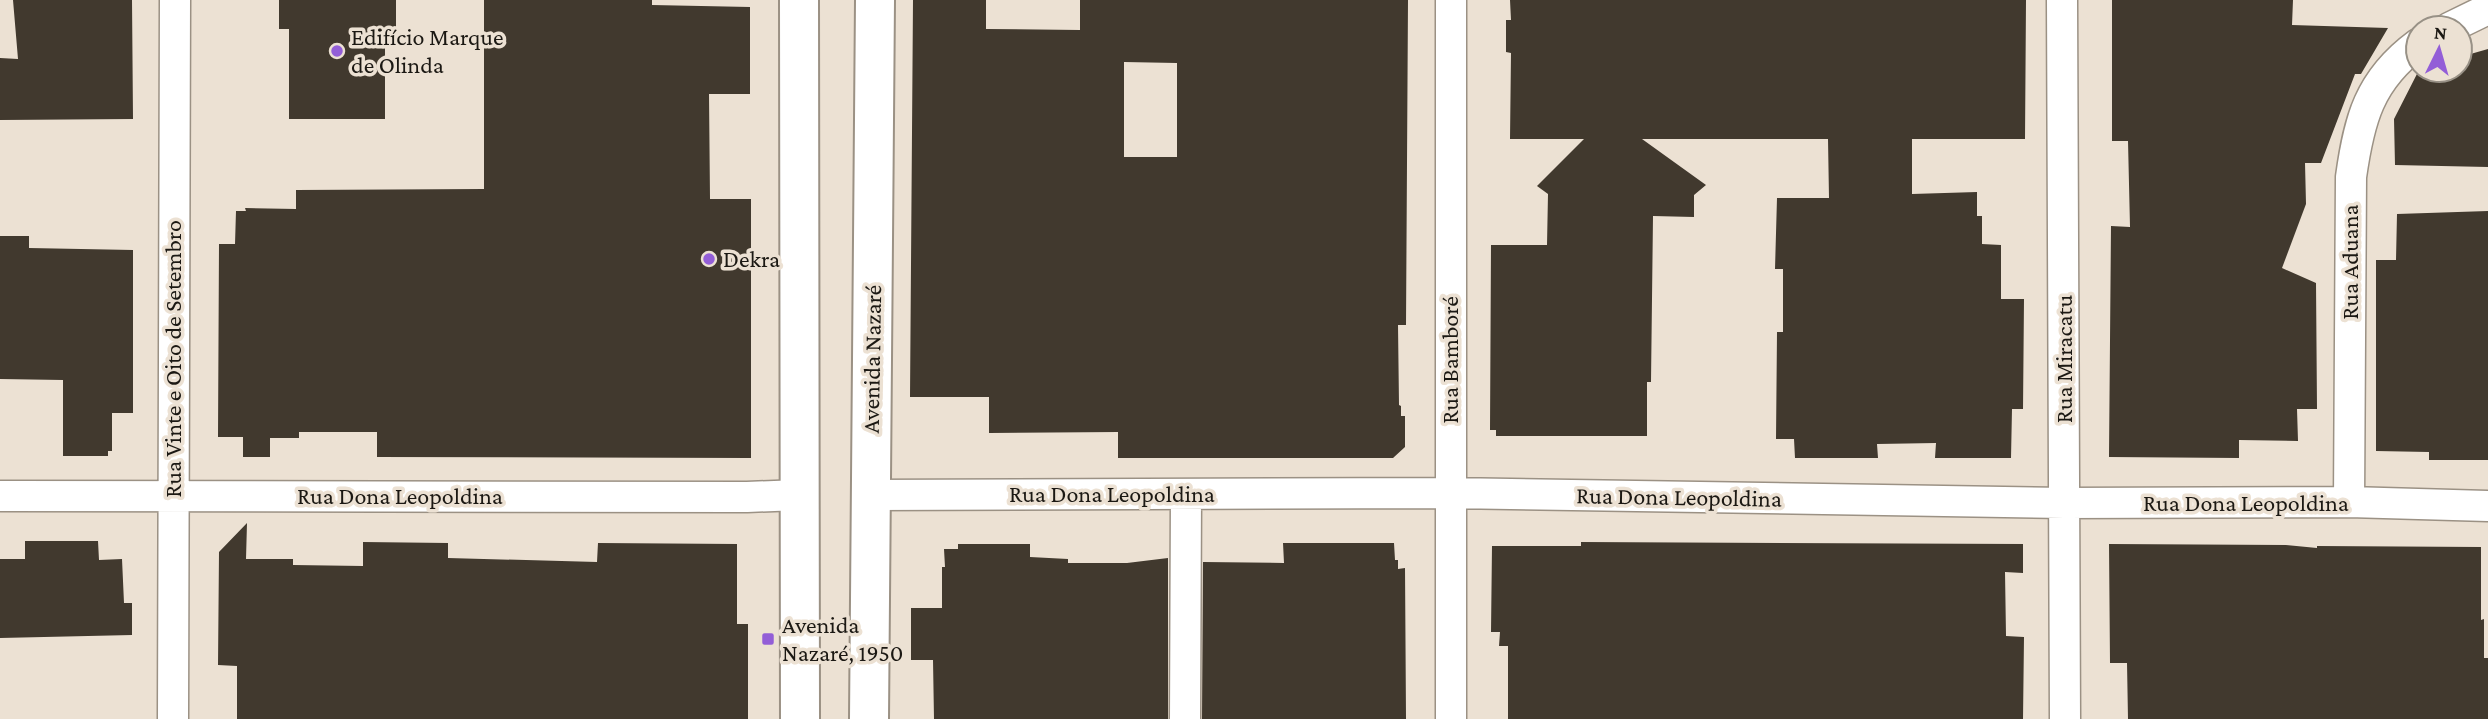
<svg xmlns="http://www.w3.org/2000/svg" width="2488" height="719" font-family="'Crimson Pro',serif">
	<rect width="100%" height="100%" fill="#ece1d3"/>
	<path fill="#41392e" fill-rule="evenodd" d="M 13,0 L 132,0 L 133,119 L 0,120 L 0,58 L 18,59 Z
		M 279,0 L 396,0 L 396,29 L 385,29 L 385,119 L 289,119 L 289,29 L 279,29 Z
		M 484,0 L 652,0 L 652,5 L 750,7 L 750,94 L 709,94 L 710,199 L 751,199 L 751,458 L 377,457 L 377,432 L 299,432 L 299,438 L 270,438 L 270,457 L 243,457 L 243,437 L 218,437 L 219,244 L 235,244 L 236,211 L 246,211 L 245,208 L 296,209 L 296,190 L 484,189 Z
		M 913,0 L 986,0 L 986,29 L 1080,30 L 1080,0 L 1408,0 L 1406,325 L 1398,325 L 1399,405 L 1401,406 L 1401,416 L 1405,416 L 1405,447 L 1393,458 L 1118,458 L 1118,432 L 989,433 L 989,397 L 910,397 ZM 1124,62 L 1177,63 L 1177,157 L 1124,157 Z
		M 1510,0 L 2026,0 L 2025,139 L 1912,139 L 1912,194 L 1977,192 L 1977,216 L 1982,216 L 1982,244 L 2001,245 L 2001,299 L 2024,299 L 2023,409 L 2012,409 L 2011,458 L 1935,458 L 1936,443 L 1877,444 L 1878,458 L 1795,458 L 1794,439 L 1776,439 L 1777,332 L 1783,332 L 1783,269 L 1775,269 L 1777,198 L 1829,198 L 1828,139 L 1642,139 L 1706,185 L 1694,195 L 1694,217 L 1653,216 L 1651,382 L 1647,382 L 1647,436 L 1496,436 L 1496,430 L 1490,430 L 1491,245 L 1547,245 L 1548,194 L 1537,186 L 1584,139 L 1510,139 L 1511,53 L 1506,52 L 1506,20 L 1511,20 Z
		M 2112,0 L 2293,0 L 2292,25 L 2388,28 L 2361,74 L 2355,74 L 2321,163 L 2305,163 L 2306,204 L 2282,268 L 2316,283 L 2317,409 L 2297,409 L 2298,441 L 2239,440 L 2239,458 L 2109,457 L 2111,226 L 2130,227 L 2128,141 L 2112,141 Z
		M 2488,49 L 2488,167 L 2395,165 L 2394,119 L 2419,70 L 2460,70 L 2460,57 Z
		M 2488,211 L 2488,460 L 2429,460 L 2429,452 L 2376,451 L 2376,260 L 2396,260 L 2397,214 Z
		M 0,236 L 29,236 L 29,248 L 133,250 L 133,413 L 112,413 L 112,451 L 108,451 L 108,456 L 63,456 L 63,380 L 0,379 Z
		M 247,523 L 246,559 L 293,559 L 293,565 L 363,566 L 363,542 L 448,543 L 448,558 L 597,562 L 598,543 L 737,544 L 737,624 L 748,624 L 748,719 L 237,719 L 237,666 L 218,665 L 219,552 Z
		M 25,541 L 98,541 L 99,560 L 122,559 L 124,603 L 132,603 L 132,635 L 0,638 L 0,559 L 25,559 Z
		M 1581,542 L 2023,544 L 2023,573 L 2005,572 L 2006,636 L 2024,637 L 2023,719 L 1508,719 L 1508,646 L 1499,646 L 1500,632 L 1491,632 L 1492,546 L 1581,546 Z
		M 1283,543 L 1394,543 L 1395,560 L 1398,560 L 1398,569 L 1405,568 L 1406,719 L 1202,719 L 1203,562 L 1284,563 Z
		M 958,544 L 1030,544 L 1030,557 L 1068,559 L 1068,563 L 1127,563 L 1168,558 L 1168,719 L 934,719 L 933,660 L 911,660 L 911,608 L 942,608 L 942,567 L 945,567 L 944,549 L 958,549 Z
		M 2109,544 L 2286,545 L 2317,548 L 2317,546 L 2481,547 L 2481,620 L 2484,619 L 2484,658 L 2488,658 L 2488,719 L 2128,719 L 2127,663 L 2110,663 Z"/>
	<g fill="none" stroke-linecap="round" stroke-linejoin="round">
		<defs>
			<path id="minor" d="M 1451,0 L 1451,719
				M 2062,0 L 2065,719
				M 2449,28 L 2488,9
				M 871,495 L 1450,493 L 2065,503 L 2349,502 L 2488,506
				M 0,496 L 747,497 L 799,495
				M 2349,502 L 2351,177 C 2359,120 2369,80 2418,44
				M 173,719 L 175,0
				M 1185,719 L 1186,494"/>
			<path id="secondary" d="M 799,0 L 800,719
				M 869,719 L 875,0"/>
		</defs>
		<use href="#minor" stroke="#9b9184" stroke-width="33"/>
		<use href="#secondary" stroke="#9b9184" stroke-width="42"/>
		<use href="#minor" stroke="#fff" stroke-width="30"/>
		<use href="#secondary" stroke="#fff" stroke-width="38"/>
	</g>
	<g fill="#935ed7" stroke="#ece1d3" stroke-width="2.5">
		<circle cx="337" cy="51" r="7"/>
		<circle cx="709" cy="259" r="7"/>
		<rect x="761" y="632" width="14" height="14" rx="3.5"/>
	</g>
	<g text-anchor="middle" stroke-width="7" stroke-linejoin="round" paint-order="stroke">
		<g font-size="24" fill="#1b1813" stroke="#ece1d3" text-anchor="start">
			<text x="351" y="45">Edifício Marque<tspan x="351" dy="28">de Olinda</tspan></text>
			<text x="723" y="267">Dekra</text>
			<text x="782" y="633">Avenida<tspan x="782" dy="28">Nazaré, 1950</tspan></text>
		</g>
		<g font-size="24" fill="#1b1813" stroke="#ece1d3">
			<text transform="translate(2350 262) rotate(-90)" y="8">Rua Aduana</text>
			<text transform="translate(173 359) rotate(-90)" y="8">Rua Vinte e Oito de Setembro</text>
			<text transform="translate(872 359) rotate(-89)" y="8">Avenida Nazaré</text>
			<text transform="translate(2064 359) rotate(-90)" y="8">Rua Miracatu</text>
			<text transform="translate(1450 360) rotate(-90)" y="8">Rua Bamboré</text>
			<text x="1112" y="502">Rua Dona Leopoldina</text>
			<text x="400" y="504">Rua Dona Leopoldina</text>
			<text transform="translate(1679 497) rotate(1)" y="8">Rua Dona Leopoldina</text>
			<text x="2246" y="511">Rua Dona Leopoldina</text>
		</g>
	</g>
	<g transform="translate(2439 49) rotate(5)"><circle r="33" fill="#ece1d3" stroke="#989186" stroke-width="2"/>
	<path d="M0-5L12 26L0 18L-12 26Z" fill="#935ed7"/>
	<text y="-10" font-size="19" font-weight="bold" text-anchor="middle" fill="#1b1813">N</text>
	</g>
</svg>
